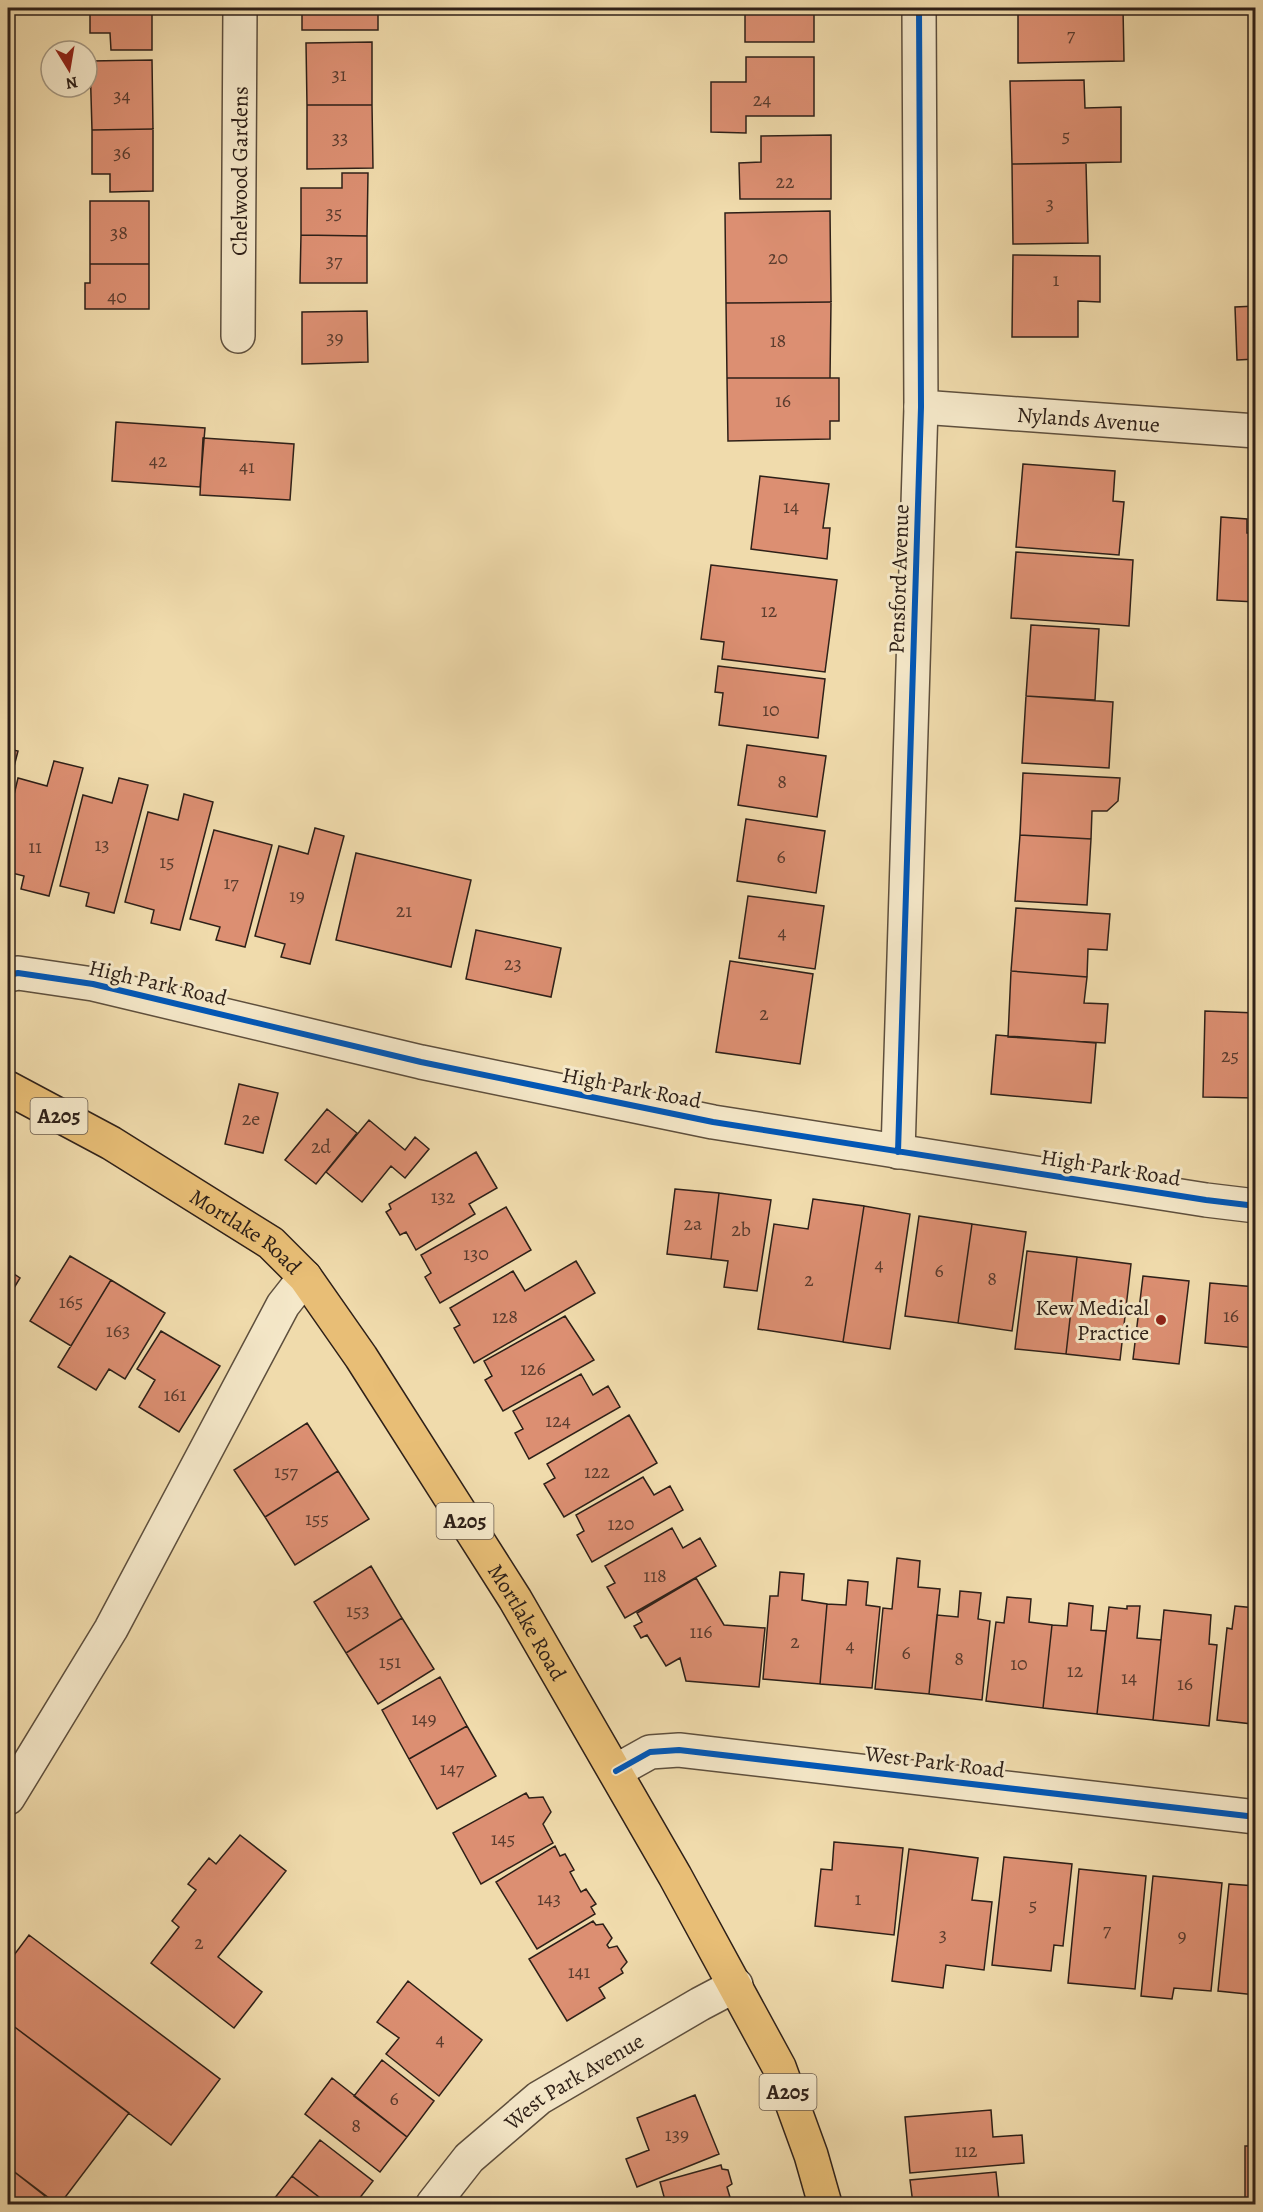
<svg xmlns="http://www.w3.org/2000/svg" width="1263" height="2212" font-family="Alegreya,serif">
	<rect width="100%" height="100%" fill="#f0dbac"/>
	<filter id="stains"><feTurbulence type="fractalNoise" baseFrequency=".00333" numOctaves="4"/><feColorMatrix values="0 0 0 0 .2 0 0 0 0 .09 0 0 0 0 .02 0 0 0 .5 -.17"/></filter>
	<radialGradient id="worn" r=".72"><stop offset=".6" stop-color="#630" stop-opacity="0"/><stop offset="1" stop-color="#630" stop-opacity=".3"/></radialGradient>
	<path fill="#dc8f72" stroke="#2e2018" stroke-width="1.5" d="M 90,8 L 152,8 L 152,50 L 111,50 L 110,33 L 90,33 Z
		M 302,8 L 378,8 L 378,30 L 302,30 Z
		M 745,8 L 814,8 L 814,42 L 745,42 Z
		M 1018,8 L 1123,8 L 1124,61 L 1018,63 Z
		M 372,42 L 372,105 L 307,105 L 306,43 Z
		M 746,57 L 814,57 L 814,116 L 746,116 L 746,133 L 711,132 L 711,82 L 746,82 Z
		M 152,60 L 153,129 L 92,130 L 90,61 Z
		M 1084,80 L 1085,108 L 1121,107 L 1121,162 L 1012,164 L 1010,81 Z
		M 307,105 L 372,105 L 373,168 L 307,169 Z
		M 153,129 L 153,191 L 110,192 L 110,174 L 92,174 L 92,130 Z
		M 831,135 L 831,199 L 740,199 L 739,163 L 761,162 L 761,136 Z
		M 1086,163 L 1088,243 L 1013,244 L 1012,164 Z
		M 342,173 L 368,173 L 367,236 L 301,235 L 301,188 L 342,188 Z
		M 90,201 L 149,201 L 149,264 L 90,264 Z
		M 830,211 L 831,302 L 726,303 L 725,213 Z
		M 301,235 L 367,236 L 367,283 L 300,283 Z
		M 1013,255 L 1100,256 L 1100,302 L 1078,301 L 1078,337 L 1012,337 Z
		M 90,264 L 149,264 L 149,309 L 85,309 L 85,283 L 90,283 Z
		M 831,302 L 830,378 L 727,378 L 726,303 Z
		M 1256,306 L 1256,359 L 1237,360 L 1235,307 Z
		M 367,311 L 368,362 L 302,364 L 302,312 Z
		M 727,378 L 839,378 L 839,421 L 830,421 L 830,439 L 728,441 Z
		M 116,422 L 205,428 L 200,487 L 112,481 Z
		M 203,438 L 294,444 L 290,500 L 200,495 Z
		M 1023,464 L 1115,471 L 1113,501 L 1124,502 L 1119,555 L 1016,547 Z
		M 760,476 L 829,484 L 823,528 L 830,528 L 827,559 L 751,549 Z
		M 1221,517 L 1247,519 L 1247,533 L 1256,533 L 1256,602 L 1217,600 Z
		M 1016,552 L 1133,560 L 1129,626 L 1011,618 Z
		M 711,565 L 837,580 L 825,672 L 722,659 L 724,642 L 701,639 Z
		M 1031,625 L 1099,629 L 1095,700 L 1026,696 Z
		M 718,666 L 825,679 L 818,738 L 719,725 L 723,693 L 715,692 Z
		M 1026,696 L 1113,702 L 1109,768 L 1022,763 Z
		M 747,745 L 826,756 L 817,817 L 738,805 Z
		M 8,749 L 18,751 L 8,790 Z
		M 54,761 L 83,768 L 49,896 L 21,889 L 24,876 L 8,872 L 8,820 L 18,778 L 47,786 Z
		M 1023,773 L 1120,778 L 1118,801 L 1107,811 L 1092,811 L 1091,839 L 1020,835 Z
		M 119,778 L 148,785 L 114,913 L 86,906 L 89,893 L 60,886 L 83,795 L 112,803 Z
		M 184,794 L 213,802 L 180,930 L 151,923 L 154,910 L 125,902 L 148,812 L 178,820 Z
		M 746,819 L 825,831 L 816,893 L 737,881 Z
		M 315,828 L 344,836 L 310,964 L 281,957 L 285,944 L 255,936 L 279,846 L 308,854 Z
		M 214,830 L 272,845 L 245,947 L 216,940 L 220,927 L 190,919 Z
		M 1020,835 L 1091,839 L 1087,905 L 1015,901 Z
		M 356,853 L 471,880 L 451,967 L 336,940 Z
		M 748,896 L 824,906 L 815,969 L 739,958 Z
		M 1016,908 L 1110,914 L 1107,950 L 1088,949 L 1087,977 L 1011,971 Z
		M 476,930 L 561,948 L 551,997 L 466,979 Z
		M 730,961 L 813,974 L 800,1064 L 716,1052 Z
		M 1011,971 L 1087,977 L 1084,1003 L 1108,1004 L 1105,1043 L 1008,1037 Z
		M 1205,1011 L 1256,1013 L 1256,1098 L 1203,1097 Z
		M 996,1035 L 1096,1043 L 1091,1103 L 991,1094 Z
		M 239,1084 L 278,1093 L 263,1153 L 225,1144 Z
		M 327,1109 L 357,1133 L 316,1184 L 285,1160 Z
		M 369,1120 L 405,1150 L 415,1137 L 429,1149 L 405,1178 L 391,1166 L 362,1202 L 326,1172 Z
		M 476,1152 L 497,1188 L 469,1204 L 475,1214 L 416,1250 L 406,1232 L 400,1235 L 386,1212 L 391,1209 L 389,1204 Z
		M 675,1189 L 719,1193 L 711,1259 L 667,1254 Z
		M 719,1193 L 771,1200 L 757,1291 L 724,1287 L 728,1261 L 711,1259 Z
		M 813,1199 L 864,1206 L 843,1342 L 758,1329 L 774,1224 L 808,1229 Z
		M 864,1206 L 910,1214 L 890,1349 L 843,1342 Z
		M 506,1207 L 531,1250 L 440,1303 L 425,1277 L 431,1273 L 421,1255 Z
		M 919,1216 L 972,1224 L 958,1323 L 905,1316 Z
		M 972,1224 L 1026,1232 L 1012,1331 L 958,1323 Z
		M 1027,1251 L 1077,1257 L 1066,1354 L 1015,1349 Z
		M 70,1256 L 111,1280 L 71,1346 L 30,1321 Z
		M 1077,1257 L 1131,1264 L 1120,1360 L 1066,1354 Z
		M 576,1261 L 595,1293 L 474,1363 L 454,1328 L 460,1325 L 450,1308 L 513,1271 L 525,1291 Z
		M 8,1270 L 20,1278 L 8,1298 Z
		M 1143,1276 L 1189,1281 L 1179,1364 L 1133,1359 Z
		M 111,1280 L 165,1313 L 125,1379 L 109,1369 L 96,1390 L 58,1367 Z
		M 1210,1283 L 1256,1287 L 1256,1348 L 1205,1343 Z
		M 565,1316 L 594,1360 L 503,1411 L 485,1380 L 492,1376 L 484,1361 Z
		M 161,1331 L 220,1366 L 179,1432 L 139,1407 L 155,1380 L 137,1369 Z
		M 581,1374 L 593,1395 L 608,1386 L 620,1407 L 529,1459 L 515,1433 L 523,1429 L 513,1411 Z
		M 629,1415 L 657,1463 L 564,1517 L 544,1484 L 555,1478 L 547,1464 Z
		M 307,1423 L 338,1471 L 265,1517 L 234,1470 Z
		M 338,1471 L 369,1519 L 295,1565 L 265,1517 Z
		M 643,1477 L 654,1495 L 670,1486 L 683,1510 L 592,1562 L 577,1535 L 584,1531 L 576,1515 Z
		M 672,1528 L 683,1548 L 700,1538 L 716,1566 L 625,1618 L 607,1587 L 615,1583 L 605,1566 Z
		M 897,1558 L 920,1561 L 918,1587 L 940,1589 L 929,1694 L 875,1689 L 883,1608 L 892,1609 Z
		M 371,1566 L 402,1618 L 346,1653 L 314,1602 Z
		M 780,1572 L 804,1574 L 802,1600 L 827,1604 L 820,1684 L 763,1679 L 770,1596 L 778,1596 Z
		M 696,1578 L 724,1625 L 765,1628 L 759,1687 L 686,1681 L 680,1658 L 666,1666 L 647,1635 L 641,1638 L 634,1626 L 642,1622 L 637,1613 Z
		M 848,1580 L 868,1582 L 866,1605 L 880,1607 L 872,1688 L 820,1684 L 827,1604 L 846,1605 Z
		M 960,1591 L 981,1593 L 978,1619 L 990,1621 L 982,1700 L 929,1694 L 937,1615 L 958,1617 Z
		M 1007,1597 L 1031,1599 L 1029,1622 L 1052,1625 L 1043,1708 L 986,1701 L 996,1622 L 1004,1623 Z
		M 1069,1603 L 1093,1606 L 1091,1630 L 1106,1631 L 1097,1714 L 1043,1708 L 1052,1625 L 1067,1626 Z
		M 1127,1606 L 1140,1606 L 1137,1638 L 1161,1640 L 1153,1720 L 1097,1714 L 1109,1607 L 1127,1609 Z
		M 1235,1606 L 1256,1608 L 1256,1731 L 1251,1731 L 1252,1724 L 1217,1720 L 1227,1628 L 1232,1629 Z
		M 1164,1610 L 1211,1615 L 1209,1644 L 1217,1645 L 1209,1726 L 1153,1720 Z
		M 402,1618 L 434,1669 L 378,1704 L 346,1653 Z
		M 440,1677 L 467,1726 L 409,1759 L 382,1710 Z
		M 467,1726 L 496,1776 L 437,1809 L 409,1759 Z
		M 526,1793 L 529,1798 L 543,1797 L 551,1812 L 543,1824 L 553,1843 L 481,1884 L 453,1833 Z
		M 240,1835 L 286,1871 L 218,1957 L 262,1992 L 234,2028 L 151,1963 L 179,1927 L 172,1921 L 196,1890 L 188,1884 L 209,1858 L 216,1864 Z
		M 834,1842 L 903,1848 L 894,1935 L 815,1926 L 821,1869 L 832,1870 Z
		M 555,1846 L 560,1856 L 565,1854 L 574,1870 L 570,1872 L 581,1892 L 586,1889 L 596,1904 L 591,1907 L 595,1914 L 537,1949 L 496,1882 Z
		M 909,1849 L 978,1858 L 972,1900 L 992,1902 L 984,1970 L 946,1965 L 943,1988 L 892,1981 Z
		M 1004,1857 L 1072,1864 L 1063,1946 L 1054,1945 L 1051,1971 L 992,1965 Z
		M 1079,1869 L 1146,1876 L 1135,1989 L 1068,1983 Z
		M 1153,1876 L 1222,1883 L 1211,1991 L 1174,1988 L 1172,1999 L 1141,1996 Z
		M 1229,1884 L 1256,1886 L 1256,1995 L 1218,1991 Z
		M 593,1921 L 596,1925 L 603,1924 L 612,1938 L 607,1945 L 609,1948 L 617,1946 L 627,1962 L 621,1969 L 623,1973 L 599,1988 L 605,1998 L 567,2021 L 529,1959 Z
		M 29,1935 L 220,2079 L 171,2145 L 8,2022 L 8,1963 Z
		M 408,1981 L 482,2040 L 439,2096 L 386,2054 L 399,2038 L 377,2022 Z
		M 8,2022 L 129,2113 L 60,2204 L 57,2204 L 8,2167 Z
		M 382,2060 L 434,2101 L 407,2137 L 354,2096 Z
		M 332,2078 L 407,2137 L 380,2172 L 305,2114 Z
		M 695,2095 L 719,2154 L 637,2187 L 626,2159 L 649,2150 L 637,2118 Z
		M 991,2110 L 993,2137 L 1022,2135 L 1024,2163 L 910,2173 L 905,2117 Z
		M 320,2140 L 373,2181 L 355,2204 L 328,2204 L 292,2176 Z
		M 1245,2146 L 1256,2146 L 1256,2199 L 1245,2199 Z
		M 721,2165 L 722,2169 L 728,2170 L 732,2184 L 727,2187 L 732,2204 L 666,2204 L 660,2182 Z
		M 8,2167 L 45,2196 L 39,2204 L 8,2204 Z
		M 996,2172 L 999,2201 L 1027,2198 L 1028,2204 L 913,2204 L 910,2180 Z
		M 292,2176 L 328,2204 L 270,2204 Z
		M 1224,2199 L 1256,2199 L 1256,2204 L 1224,2204 Z"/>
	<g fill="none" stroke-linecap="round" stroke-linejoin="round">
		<defs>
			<g id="minor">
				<path id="s1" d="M 238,336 L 240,8"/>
				<path id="s2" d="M 921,407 L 1256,431"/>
				<path d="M 8,975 L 18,973 L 93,984 L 421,1062 L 713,1122 L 1206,1200 L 1256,1206"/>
				<path d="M 898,1152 L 921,407 L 919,8"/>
				<path d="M 616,1771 L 650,1752 L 679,1750 L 1256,1817"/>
				<path d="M 8,1798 L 111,1629 L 283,1305 L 305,1277"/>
				<path id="s3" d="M 433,2204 L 469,2158 L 539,2098 L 700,2004 L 736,1985"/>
			</g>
			<g id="highway">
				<path id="s4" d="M 8,1088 L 111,1143 L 271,1243 L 305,1277 L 361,1357 L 515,1599 L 675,1876 L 779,2067 L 811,2155 L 825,2204"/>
			</g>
		</defs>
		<use href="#minor" stroke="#5e4f3d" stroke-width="36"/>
		<use href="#highway" stroke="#2e2018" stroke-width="36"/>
		<use href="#minor" stroke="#f5e8c9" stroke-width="33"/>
		<use href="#highway" stroke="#e8be76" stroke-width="33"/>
		<defs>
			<path id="cycleway" d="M 8,975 L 18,973 L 93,984 L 421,1062 L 713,1122 L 1206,1200 L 1256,1206
				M 898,1152 L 921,407 L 919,8
				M 616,1771 L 650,1752 L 679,1750 L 1256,1817"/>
		</defs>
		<use href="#cycleway" stroke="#f5e8c9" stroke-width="10"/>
		<use href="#cycleway" stroke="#0057b8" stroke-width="6"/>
	</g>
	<circle fill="#8f2418" stroke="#f5e8c9" stroke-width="2" cx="1161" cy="1320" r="6"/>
	<g text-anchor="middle" stroke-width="6" stroke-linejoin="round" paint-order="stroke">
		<g font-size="20" fill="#5a3c2e">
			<text x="1071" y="41">7</text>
			<text x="339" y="81">31</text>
			<text x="122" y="102">34</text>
			<text x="762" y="106">24</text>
			<text x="1066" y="142">5</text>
			<text x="340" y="144">33</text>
			<text x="122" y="159">36</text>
			<text x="785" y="188">22</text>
			<text x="1050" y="210">3</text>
			<text x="334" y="219">35</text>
			<text x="119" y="239">38</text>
			<text x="778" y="264">20</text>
			<text x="334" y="267">37</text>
			<text x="1056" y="286">1</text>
			<text x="117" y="303">40</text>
			<text x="335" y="344">39</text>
			<text x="778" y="347">18</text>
			<text x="783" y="407">16</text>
			<text x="158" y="467">42</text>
			<text x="247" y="473">41</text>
			<text x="791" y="513">14</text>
			<text x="769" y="617">12</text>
			<text x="771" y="716">10</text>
			<text x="782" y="788">8</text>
			<text x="102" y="851">13</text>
			<text x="35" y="853">11</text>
			<text x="781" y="863">6</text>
			<text x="167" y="868">15</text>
			<text x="231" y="889">17</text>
			<text x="297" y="902">19</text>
			<text x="404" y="917">21</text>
			<text x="782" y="939">4</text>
			<text x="513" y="970">23</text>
			<text x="764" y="1020">2</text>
			<text x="1230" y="1062">25</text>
			<text x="251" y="1125">2e</text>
			<text x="321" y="1153">2d</text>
			<text x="443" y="1203">132</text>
			<text x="693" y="1230">2a</text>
			<text x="741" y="1236">2b</text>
			<text x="476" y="1260">130</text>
			<text x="879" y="1271">4</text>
			<text x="939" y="1277">6</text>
			<text x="992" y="1285">8</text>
			<text x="809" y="1286">2</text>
			<text x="71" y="1308">165</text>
			<text x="1231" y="1322">16</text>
			<text x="505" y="1323">128</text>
			<text x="118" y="1337">163</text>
			<text x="533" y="1375">126</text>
			<text x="175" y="1401">161</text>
			<text x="558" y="1427">124</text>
			<text x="286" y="1478">157</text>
			<text x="597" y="1478">122</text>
			<text x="317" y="1525">155</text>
			<text x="621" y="1530">120</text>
			<text x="655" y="1582">118</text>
			<text x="358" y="1617">153</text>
			<text x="701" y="1638">116</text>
			<text x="795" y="1648">2</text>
			<text x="850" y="1652">4</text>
			<text x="906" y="1659">6</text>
			<text x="959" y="1665">8</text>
			<text x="390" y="1668">151</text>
			<text x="1019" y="1670">10</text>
			<text x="1075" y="1677">12</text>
			<text x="1129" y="1684">14</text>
			<text x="1185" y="1690">16</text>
			<text x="424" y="1725">149</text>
			<text x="452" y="1775">147</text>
			<text x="503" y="1845">145</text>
			<text x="549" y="1905">143</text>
			<text x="858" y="1905">1</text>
			<text x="1033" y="1911">5</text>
			<text x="1107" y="1936">7</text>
			<text x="943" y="1941">3</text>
			<text x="1182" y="1942">9</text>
			<text x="199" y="1949">2</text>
			<text x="579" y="1978">141</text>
			<text x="440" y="2046">4</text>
			<text x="394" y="2105">6</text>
			<text x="356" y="2132">8</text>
			<text x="677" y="2141">139</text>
			<text x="966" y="2157">112</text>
		</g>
		<g fill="#f5e8c9" stroke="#6a5c4d" stroke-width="1.5">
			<rect x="30.5" y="1098" width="57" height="36" rx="4.5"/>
			<rect x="436.5" y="1503" width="57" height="36" rx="4.5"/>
			<rect x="759.5" y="2074" width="57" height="36" rx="4.5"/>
		</g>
		<g font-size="21" font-weight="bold" fill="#2e2018">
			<text x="59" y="1123">A205</text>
			<text x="465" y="1528">A205</text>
			<text x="788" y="2099">A205</text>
		</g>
		<g font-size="22" fill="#2e2018" stroke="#f5e8c9">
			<text dy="8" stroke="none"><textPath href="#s1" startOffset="165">Chelwood Gardens</textPath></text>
			<text dy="8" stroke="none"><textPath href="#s2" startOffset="168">Nylands Avenue</textPath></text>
			<text transform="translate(898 579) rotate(-88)" y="8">Pensford Avenue</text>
			<text transform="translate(158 982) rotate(13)" y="8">High Park Road</text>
			<text transform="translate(632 1087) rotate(11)" y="8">High Park Road</text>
			<text transform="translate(1111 1167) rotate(9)" y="8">High Park Road</text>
			<text dy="8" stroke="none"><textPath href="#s4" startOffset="278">Mortlake Road</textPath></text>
			<text dy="8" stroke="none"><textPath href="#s4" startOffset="764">Mortlake Road</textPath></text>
			<text transform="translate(935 1761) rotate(7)" y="8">West Park Road</text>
			<text dy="8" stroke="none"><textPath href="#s3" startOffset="189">West Park Avenue</textPath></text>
		</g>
		<g font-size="22" fill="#2e2018" stroke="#f5e8c9" text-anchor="end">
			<text x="1149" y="1315">Kew Medical<tspan x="1149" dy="25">Practice</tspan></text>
		</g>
	</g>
	<rect width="1263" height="2212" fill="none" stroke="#f0dbac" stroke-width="30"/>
	<rect x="9" y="9" width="1245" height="2194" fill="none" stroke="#2e2018" stroke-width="3"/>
	<rect x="15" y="15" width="1233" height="2182" fill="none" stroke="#2e2018" stroke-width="1.5"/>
	<g transform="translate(69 69) rotate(169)"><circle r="28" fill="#f5e8c9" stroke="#a59882" stroke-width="1.5"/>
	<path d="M0-4.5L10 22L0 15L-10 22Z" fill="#8f2418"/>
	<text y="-9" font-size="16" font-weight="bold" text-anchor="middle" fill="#2e2018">N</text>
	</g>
	<rect width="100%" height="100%" filter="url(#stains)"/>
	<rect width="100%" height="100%" fill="url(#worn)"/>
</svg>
